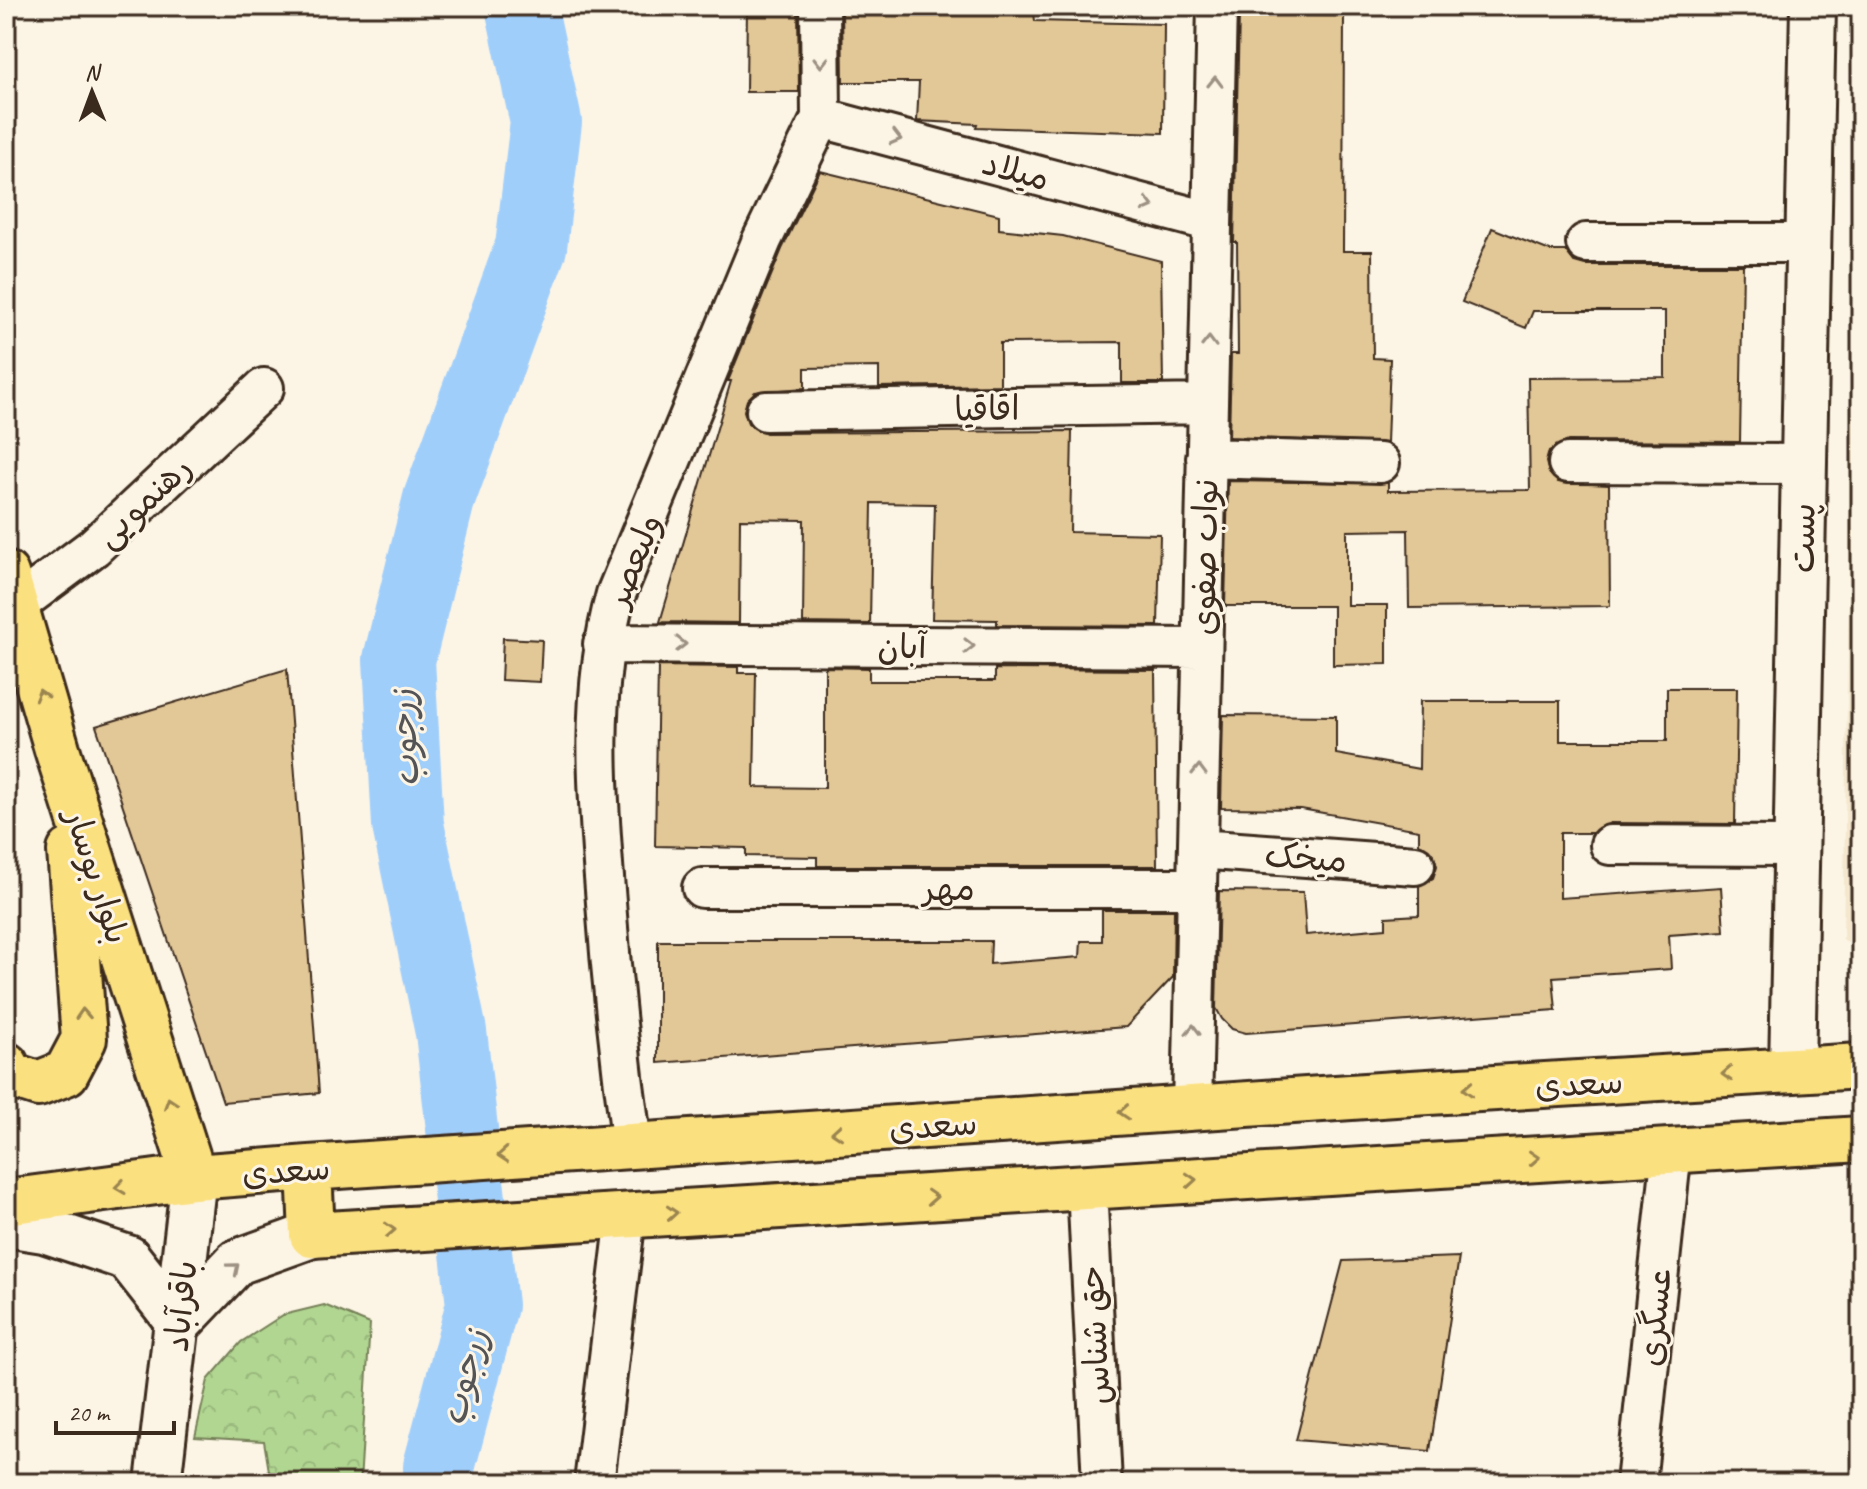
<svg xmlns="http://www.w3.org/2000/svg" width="1867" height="1489" font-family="Caveat,'Playpen Sans Arabic',sans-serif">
	<defs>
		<pattern id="forest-crowns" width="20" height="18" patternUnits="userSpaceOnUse" patternTransform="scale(2)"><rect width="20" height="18" fill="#b1d691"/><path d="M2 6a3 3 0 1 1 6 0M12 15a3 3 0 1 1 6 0" fill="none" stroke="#99b87d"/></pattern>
	</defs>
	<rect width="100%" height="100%" fill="#fcf5e5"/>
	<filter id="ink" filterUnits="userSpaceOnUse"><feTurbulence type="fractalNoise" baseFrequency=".0125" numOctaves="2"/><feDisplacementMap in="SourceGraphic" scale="16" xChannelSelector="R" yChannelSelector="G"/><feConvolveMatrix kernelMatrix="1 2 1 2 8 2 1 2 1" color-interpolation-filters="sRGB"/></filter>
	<g filter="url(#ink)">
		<path fill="#f4e7ce" d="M 1859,6 L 1861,6 L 1861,953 L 1843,939 Z"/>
		<path fill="url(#forest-crowns)" stroke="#768058" stroke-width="2" d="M 324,1305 L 370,1324 L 360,1483 L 271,1483 L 264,1441 L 195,1437 L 208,1380 L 241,1342 L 283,1315 Z"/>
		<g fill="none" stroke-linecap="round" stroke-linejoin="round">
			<path stroke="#a0cefb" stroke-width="72" d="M 440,1483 L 439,1467 L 482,1305 L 451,1032 L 408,825 L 399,660 L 439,499 L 531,247 L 546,122 L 521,6"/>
		</g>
		<path fill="#e2c797" stroke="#3b2a1e" stroke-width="2" d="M 747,6 L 798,6 L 799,92 L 746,92 Z
			M 842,6 L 1034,13 L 1035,21 L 1164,24 L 1163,133 L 976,127 L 977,124 L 917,121 L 919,82 L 843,82 Z
			M 1239,14 L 1344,16 L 1343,251 L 1372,251 L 1373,358 L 1390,359 L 1387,443 L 1229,437 L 1231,354 L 1238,354 L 1237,242 L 1234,242 Z
			M 820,171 L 999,215 L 999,229 L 1063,236 L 1161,261 L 1163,383 L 1122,383 L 1122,342 L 1000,343 L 1000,385 L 879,387 L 879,367 L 805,368 L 805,388 L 755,392 L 747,400 L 744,411 L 748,423 L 766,433 L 1072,431 L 1070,532 L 1160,534 L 1158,626 L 997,625 L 997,620 L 932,619 L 935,504 L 872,503 L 870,624 L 803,623 L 804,520 L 740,519 L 739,623 L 660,622 L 731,381 L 728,381 L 782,249 Z
			M 1492,228 L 1550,251 L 1566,251 L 1574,262 L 1585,265 L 1743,265 L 1740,442 L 1568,441 L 1549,451 L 1546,462 L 1549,473 L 1558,482 L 1609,485 L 1610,606 L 1409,608 L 1408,530 L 1347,531 L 1347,605 L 1387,605 L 1387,664 L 1333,665 L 1333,606 L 1225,606 L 1228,481 L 1388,483 L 1388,491 L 1530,490 L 1528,378 L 1665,377 L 1665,311 L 1533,311 L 1526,328 L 1462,302 Z
			M 503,638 L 542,640 L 540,682 L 501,680 Z
			M 658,666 L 738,667 L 738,673 L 756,673 L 754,787 L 825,788 L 825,667 L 869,668 L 869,681 L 995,681 L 995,669 L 1155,670 L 1157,866 L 817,866 L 817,857 L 746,856 L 746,848 L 655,846 Z
			M 287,669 L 319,1093 L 223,1102 L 96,726 Z
			M 1667,688 L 1737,688 L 1735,824 L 1610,823 L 1592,833 L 1560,833 L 1560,898 L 1721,887 L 1724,931 L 1669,935 L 1671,969 L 1553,977 L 1556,1010 L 1246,1033 L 1232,1029 L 1222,1019 L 1216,1008 L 1219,891 L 1303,892 L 1306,935 L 1386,928 L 1386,917 L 1419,915 L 1419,886 L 1433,878 L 1437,866 L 1434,855 L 1419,844 L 1419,830 L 1301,809 L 1221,808 L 1223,715 L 1336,716 L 1336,754 L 1419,769 L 1420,701 L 1560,701 L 1560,741 L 1667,741 Z
			M 1102,910 L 1174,910 L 1173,977 L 1126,1027 L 658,1063 L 658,941 L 991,941 L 990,964 L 1080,957 L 1081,941 L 1102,941 Z
			M 1459,1257 L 1430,1451 L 1296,1440 L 1343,1261 Z"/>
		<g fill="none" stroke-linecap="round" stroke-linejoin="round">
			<defs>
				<path id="minor" d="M 821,118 L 1212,222
					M 1586,243 L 1808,243
					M 766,411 L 1208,404
					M 1206,458 L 1380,463
					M 1568,463 L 1803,464
					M 15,606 L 94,547 L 264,388
					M 603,644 L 1202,648
					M 1610,845 L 1796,846
					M 1198,849 L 1415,865
					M 702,888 L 1196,888
					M 1192,1108 L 1217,6
					M 632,1145 C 620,1060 611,976 605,890 C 597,792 589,690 616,594 L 762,240 L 821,118 L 820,6
					M 1087,1187 L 1102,1483
					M 594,1483 L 626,1216
					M 1636,1483 L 1672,1150"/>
				<path id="tertiary" d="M 1792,1070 L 1813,6"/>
				<path id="secondary" d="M 6,1224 L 44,1230 L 128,1258 L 179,1323
					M 179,1323 L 237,1262 L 312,1235
					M 158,1483 L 194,1177"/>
				<path id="primary" d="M 6,574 L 57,749 L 194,1177
					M 6,1065 L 10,1075 L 38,1084 L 66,1073 L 84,1039 L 70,851
					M 309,1168 L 312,1235 L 1861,1139
					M 6,1202 L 194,1177 L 309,1168 L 1395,1094 L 1861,1066"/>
			</defs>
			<use href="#minor" stroke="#3b2a1e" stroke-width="44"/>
			<use href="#tertiary" stroke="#3b2a1e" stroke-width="50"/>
			<use href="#secondary" stroke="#3b2a1e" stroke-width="50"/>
			<use href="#primary" stroke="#3b2a1e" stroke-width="50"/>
			<use href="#minor" stroke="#fcf5e5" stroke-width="38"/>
			<use href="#tertiary" stroke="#fcf5e5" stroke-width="44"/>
			<use href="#secondary" stroke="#fcf5e5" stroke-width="44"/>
			<use href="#primary" stroke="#fbe080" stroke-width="44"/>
		</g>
		<defs><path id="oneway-chevron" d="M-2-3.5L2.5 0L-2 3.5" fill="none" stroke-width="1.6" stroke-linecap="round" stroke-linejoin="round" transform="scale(2)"/></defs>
		<g stroke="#9c9082">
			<use href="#oneway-chevron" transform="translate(821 62) rotate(90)"/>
			<use href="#oneway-chevron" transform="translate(1215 82) rotate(-89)"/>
			<use href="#oneway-chevron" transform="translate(896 138) rotate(15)"/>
			<use href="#oneway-chevron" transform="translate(1148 205) rotate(15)"/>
			<use href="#oneway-chevron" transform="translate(1209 342) rotate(-89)"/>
			<use href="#oneway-chevron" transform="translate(681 644)"/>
			<use href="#oneway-chevron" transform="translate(969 646)"/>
			<use href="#oneway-chevron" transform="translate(1199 770) rotate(-89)"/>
			<use href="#oneway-chevron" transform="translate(1193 1030) rotate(-89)"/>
			<use href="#oneway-chevron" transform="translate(234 1268) rotate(-40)"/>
		</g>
		<g stroke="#9b854f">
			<use href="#oneway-chevron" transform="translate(41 695) rotate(-106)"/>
			<use href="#oneway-chevron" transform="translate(83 1014) rotate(-93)"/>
			<use href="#oneway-chevron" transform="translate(1727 1074) rotate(177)"/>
			<use href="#oneway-chevron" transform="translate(1468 1089) rotate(177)"/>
			<use href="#oneway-chevron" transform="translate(170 1103) rotate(-108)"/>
			<use href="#oneway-chevron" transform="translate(1124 1112) rotate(176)"/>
			<use href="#oneway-chevron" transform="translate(837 1132) rotate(176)"/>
			<use href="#oneway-chevron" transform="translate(503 1155) rotate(176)"/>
			<use href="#oneway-chevron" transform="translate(1534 1158) rotate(-3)"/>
			<use href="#oneway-chevron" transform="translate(1191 1180) rotate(-4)"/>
			<use href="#oneway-chevron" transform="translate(120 1187) rotate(172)"/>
			<use href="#oneway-chevron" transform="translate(932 1197) rotate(-3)"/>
			<use href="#oneway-chevron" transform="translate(672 1213) rotate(-4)"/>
			<use href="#oneway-chevron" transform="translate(390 1230) rotate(-3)"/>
		</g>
	</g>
	<g text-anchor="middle" stroke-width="6" stroke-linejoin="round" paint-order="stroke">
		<g font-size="34" fill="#3b2a1e" stroke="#fcf5e5">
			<text transform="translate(1016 170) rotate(15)" y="12">میلاد</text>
			<text transform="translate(987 408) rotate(-1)" y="12">اقاقیا</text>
			<text transform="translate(143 501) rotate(-43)" y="12">رهنمویی</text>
			<text transform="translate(1802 538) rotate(-89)" y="12">پست</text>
			<text transform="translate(1204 557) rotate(-89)" y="12">نواب صفوی</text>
			<text transform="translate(633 560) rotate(-68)" y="12">ولیعصر</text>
			<text x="902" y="658">آبان</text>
			<text transform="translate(1306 857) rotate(4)" y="12">میخک</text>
			<text transform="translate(98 876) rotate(72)" y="12">بلوار بوسار</text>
			<text x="949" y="900">مهر</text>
			<text transform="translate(1579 1083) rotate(-3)" y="12">سعدی</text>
			<text transform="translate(933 1125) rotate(-4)" y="12">سعدی</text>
			<text transform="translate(286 1170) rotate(-4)" y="12">سعدی</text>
			<text transform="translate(180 1306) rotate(-84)" y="12">باقرآباد</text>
			<text transform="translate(1654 1317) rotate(-84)" y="12">عسگری</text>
			<text transform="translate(1094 1335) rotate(-93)" y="12">حق شناس</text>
		</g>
		<g font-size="36" font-style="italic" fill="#545355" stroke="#fcf5e5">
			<text transform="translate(403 738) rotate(-93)" y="13">زرجوب</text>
			<text transform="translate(463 1377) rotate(-75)" y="13">زرجوب</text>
		</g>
	</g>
	<rect width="1867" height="1489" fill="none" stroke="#fcf5e5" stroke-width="32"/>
	<rect x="16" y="16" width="1835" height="1457" fill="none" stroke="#3b2a1e" stroke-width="3" filter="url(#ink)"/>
	<g transform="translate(92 92) rotate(359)" stroke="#fcf5e5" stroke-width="6" paint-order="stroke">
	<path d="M0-6L14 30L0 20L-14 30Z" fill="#3b2a1e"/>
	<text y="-12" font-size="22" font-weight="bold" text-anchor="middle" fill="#3b2a1e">N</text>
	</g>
	<path d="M56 1421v12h118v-12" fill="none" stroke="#3b2a1e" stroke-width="4"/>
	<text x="68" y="1421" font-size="24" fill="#3b2a1e" stroke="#fcf5e5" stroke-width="6" paint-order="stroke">20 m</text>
</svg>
